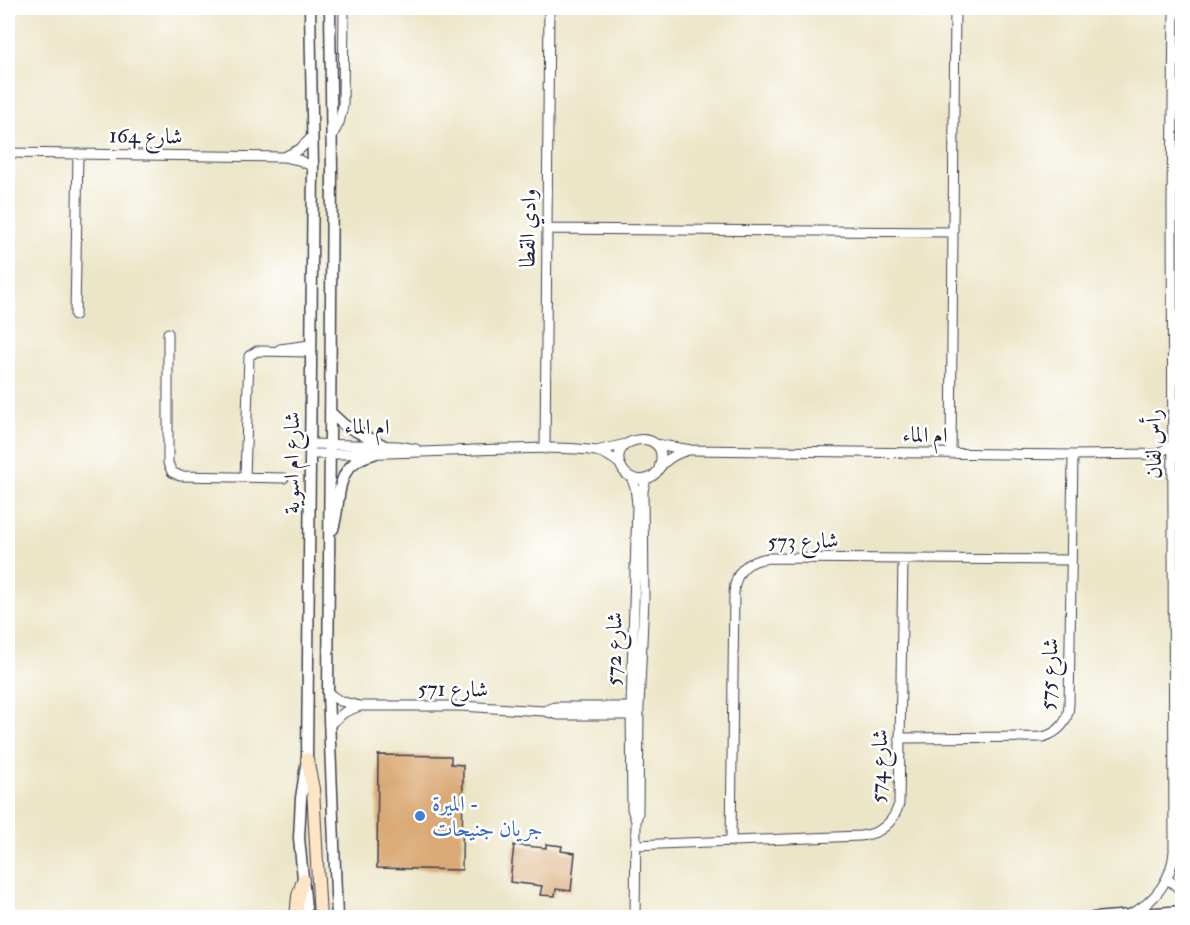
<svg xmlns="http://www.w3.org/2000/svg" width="1190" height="925" font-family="'IM FELL Double Pica',Amiri,serif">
	<rect width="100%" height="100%" fill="#fff"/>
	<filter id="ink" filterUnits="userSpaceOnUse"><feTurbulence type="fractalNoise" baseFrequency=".0167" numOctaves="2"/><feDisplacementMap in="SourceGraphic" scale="12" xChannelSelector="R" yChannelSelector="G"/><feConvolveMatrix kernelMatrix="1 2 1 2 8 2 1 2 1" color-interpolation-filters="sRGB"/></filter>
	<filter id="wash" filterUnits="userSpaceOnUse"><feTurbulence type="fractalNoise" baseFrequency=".008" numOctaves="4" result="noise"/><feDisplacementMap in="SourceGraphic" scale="24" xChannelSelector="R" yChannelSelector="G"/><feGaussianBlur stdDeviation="1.35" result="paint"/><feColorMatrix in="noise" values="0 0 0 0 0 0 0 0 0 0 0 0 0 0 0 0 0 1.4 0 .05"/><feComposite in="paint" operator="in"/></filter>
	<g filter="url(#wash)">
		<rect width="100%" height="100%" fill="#ece6c8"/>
		<g id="blocks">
			<path fill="#daa974" d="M 378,755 L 451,756 L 451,764 L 463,765 L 462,870 L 377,868 Z
				M 546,844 L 562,846 L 561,851 L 575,853 L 571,891 L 556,889 L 555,896 L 540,895 L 542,886 L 510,882 L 514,845 L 546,848 Z"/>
		</g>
	</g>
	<g filter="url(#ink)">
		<use href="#blocks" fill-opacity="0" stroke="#403f50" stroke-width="1.5"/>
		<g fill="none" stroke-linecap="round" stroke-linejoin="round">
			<defs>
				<path id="minor" d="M 331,138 L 339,123 L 343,106 L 344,8
					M 8,153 L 284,157 L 299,160 L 313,167
					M 284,157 L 300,149 L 312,137
					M 547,229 L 953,232
					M 75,315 L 78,154
					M 168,333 L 168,463 L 172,472 L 180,476 L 284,478
					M 280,349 L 310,345
					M 311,444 L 398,446 L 416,449
					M 655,444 L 691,450 L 1073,455 L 1158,454 L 1173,444
					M 545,449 L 549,8
					M 596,451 L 626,444
					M 311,454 C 375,455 439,451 504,449 C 534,449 566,446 596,451 C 605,453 613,458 620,464
					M 951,454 L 955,8
					M 659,468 C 674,424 601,436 623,470 C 630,481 647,483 656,473 C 659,469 661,465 665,462 C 671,457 678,453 686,451
					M 245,477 L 249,356 L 257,351 L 310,352
					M 631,477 L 635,487 L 637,504 L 631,707 L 632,809 L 636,821
					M 328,693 L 340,701 L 360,706 L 461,706 L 544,711 L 558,715 L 636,715
					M 544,711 L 555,707 L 637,707
					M 329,725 L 345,712 L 360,706
					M 899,738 L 1043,737 C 1060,732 1068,722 1069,705 L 1073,455
					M 731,842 L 734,593 C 735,570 748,560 770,558 L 1070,560
					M 635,845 L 860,836 C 880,834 893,824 899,804 L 903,559
					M 1168,879 L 1178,888 L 1182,889
					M 1130,914 C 1156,902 1172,878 1174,851 L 1172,203 L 1174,8
					M 635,918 L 636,821 L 638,813 L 639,707 L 644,599 L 643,491 L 646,479"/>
				<path id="tertiary" d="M 330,8 L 332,172 L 328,693 L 337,918
					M 330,412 L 344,425 L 383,445
					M 333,529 C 343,497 331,465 374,454
					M 307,918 L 299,838 L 301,798 L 307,759 L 313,167 L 310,8
					M 1093,918 L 1182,911"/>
				<path id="secondary" d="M 307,759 L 313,789 L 320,918
					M 296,918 L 298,896 L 303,880"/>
			</defs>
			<use href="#minor" stroke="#403f50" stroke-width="11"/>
			<use href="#tertiary" stroke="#403f50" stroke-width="13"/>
			<use href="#secondary" stroke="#403f50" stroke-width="14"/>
			<use href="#minor" stroke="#fff" stroke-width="9"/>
			<use href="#tertiary" stroke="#fff" stroke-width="10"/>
			<use href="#secondary" stroke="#fde5c5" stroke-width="12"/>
		</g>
	</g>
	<circle fill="#3f7fe0" stroke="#fff" stroke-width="2" cx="420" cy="816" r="6"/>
	<g text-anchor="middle" stroke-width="5" stroke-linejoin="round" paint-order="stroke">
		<g font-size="22" fill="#22223b" stroke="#fff">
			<text transform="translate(146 135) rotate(1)" y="8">شارع 164</text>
			<text transform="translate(527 228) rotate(-89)" y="8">وادي القطا</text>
			<text transform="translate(367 426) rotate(1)" y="8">ام الماء</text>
			<text transform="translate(925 434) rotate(1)" y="8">ام الماء</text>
			<text transform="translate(1153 444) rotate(-90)" y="8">رأس لفان</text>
			<text transform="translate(291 463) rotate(-90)" y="8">شارع ام اسوية</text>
			<text transform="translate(803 540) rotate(-1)" y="8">شارع 573</text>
			<text transform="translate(613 649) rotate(-89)" y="8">شارع 572</text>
			<text transform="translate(1048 674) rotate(-87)" y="8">شارع 575</text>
			<text transform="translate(453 688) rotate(1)" y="8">شارع 571</text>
			<text transform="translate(878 766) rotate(-88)" y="8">شارع 574</text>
		</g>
		<g font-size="22" fill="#366cbe" stroke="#fff" text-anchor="start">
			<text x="432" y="811">الميرة -<tspan x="432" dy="25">جريان جنيحات</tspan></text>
		</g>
	</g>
	<rect width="1190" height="925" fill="none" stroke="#fff" stroke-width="30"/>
</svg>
